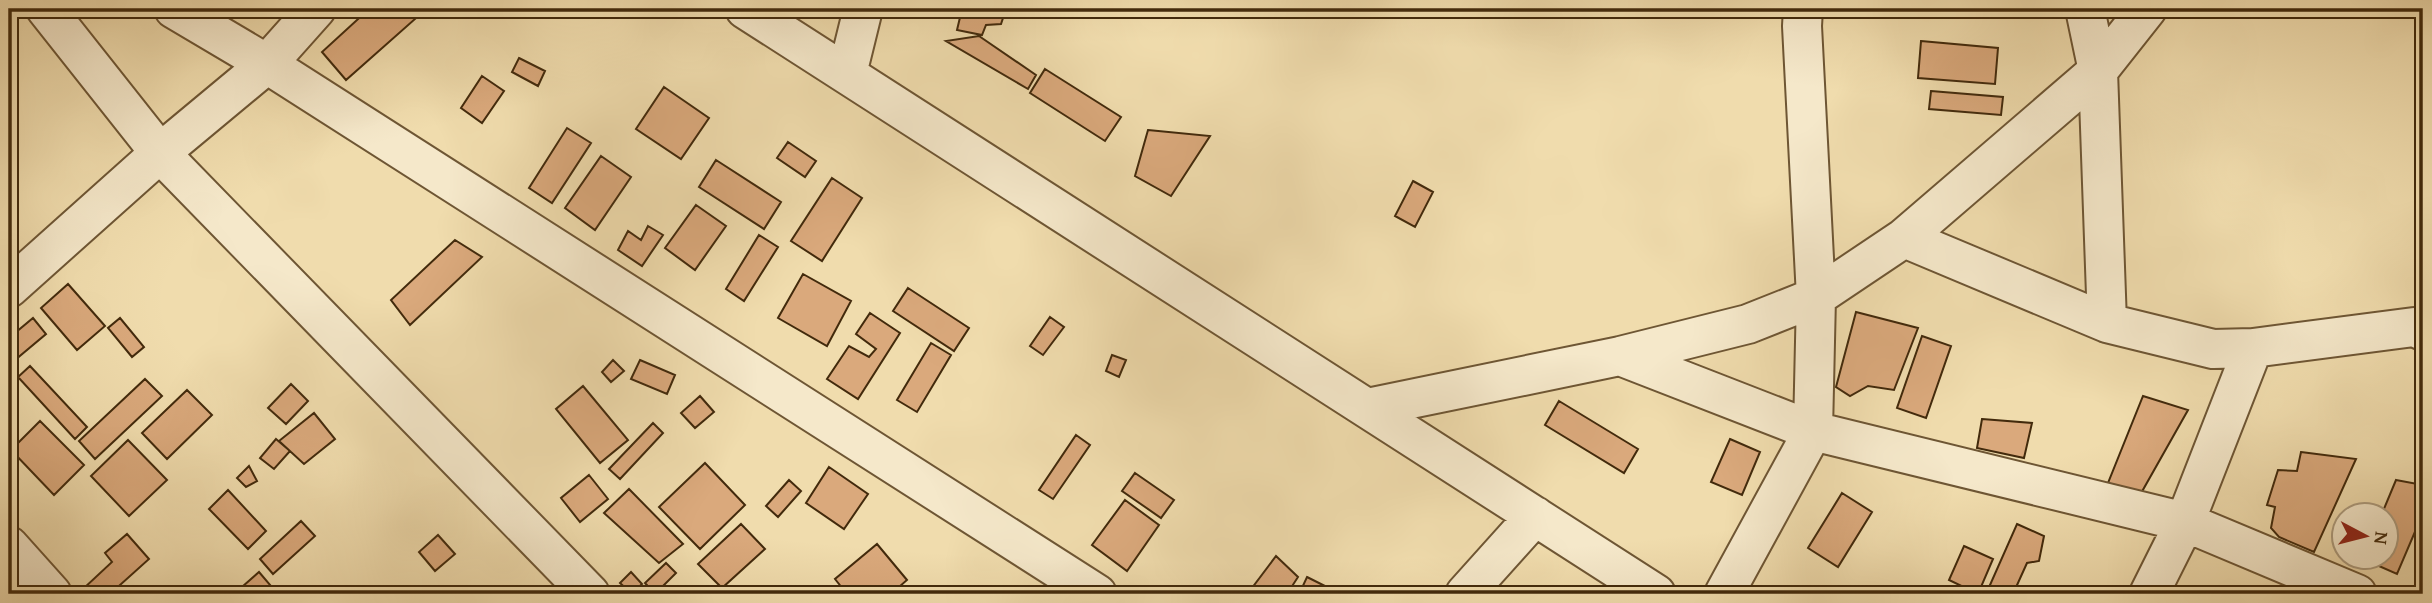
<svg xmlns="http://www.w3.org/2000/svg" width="2432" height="603" font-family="'Gentium Book Plus',serif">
	<rect width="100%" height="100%" fill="#f0dcad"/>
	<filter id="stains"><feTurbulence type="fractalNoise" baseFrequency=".00286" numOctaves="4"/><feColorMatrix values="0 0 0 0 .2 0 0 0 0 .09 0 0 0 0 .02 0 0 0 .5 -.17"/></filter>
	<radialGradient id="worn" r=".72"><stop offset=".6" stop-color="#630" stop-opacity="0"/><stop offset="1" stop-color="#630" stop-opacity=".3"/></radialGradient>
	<path fill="#daa97c" stroke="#422a0c" stroke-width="2" d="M 369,9 L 398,9 L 415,19 L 346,80 L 322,52 Z
		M 962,9 L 1006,9 L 1001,24 L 986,25 L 982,35 L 957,30 Z
		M 979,36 L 1036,75 L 1028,89 L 946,41 Z
		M 1921,41 L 1998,48 L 1995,84 L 1918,78 Z
		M 519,58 L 545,71 L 538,86 L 512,72 Z
		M 1045,69 L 1121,117 L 1105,141 L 1030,93 Z
		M 482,76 L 504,91 L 482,123 L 461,108 Z
		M 664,87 L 709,118 L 681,159 L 636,129 Z
		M 1931,91 L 2003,97 L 2001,115 L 1929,109 Z
		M 567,128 L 591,143 L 552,203 L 529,188 Z
		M 1148,130 L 1210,136 L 1171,196 L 1135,176 Z
		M 788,142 L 816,161 L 805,177 L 777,158 Z
		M 601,156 L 631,177 L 595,230 L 565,208 Z
		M 716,160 L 781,202 L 764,229 L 699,187 Z
		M 832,178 L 862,198 L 822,261 L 791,241 Z
		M 1413,181 L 1433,192 L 1415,227 L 1395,216 Z
		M 696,205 L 726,226 L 695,270 L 665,248 Z
		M 648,226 L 663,235 L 642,266 L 618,250 L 628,231 L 641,240 Z
		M 759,235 L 778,247 L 744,301 L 726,289 Z
		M 455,240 L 482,257 L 410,325 L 391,300 Z
		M 803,274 L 851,301 L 827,346 L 778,318 Z
		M 68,284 L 105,326 L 77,350 L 41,308 Z
		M 908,288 L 969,328 L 954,351 L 893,311 Z
		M 1856,312 L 1918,328 L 1894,390 L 1868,386 L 1850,396 L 1836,387 Z
		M 870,313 L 900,333 L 858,399 L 827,379 L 849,346 L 869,357 L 876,349 L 856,334 Z
		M 1050,317 L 1064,327 L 1043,355 L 1030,346 Z
		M 33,318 L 46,334 L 15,360 L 9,352 L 9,338 Z
		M 120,318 L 144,347 L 132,357 L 108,328 Z
		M 1922,336 L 1951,346 L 1926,418 L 1897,408 Z
		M 931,343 L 951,355 L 917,412 L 897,400 Z
		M 1112,355 L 1126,360 L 1119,377 L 1106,371 Z
		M 613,360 L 624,371 L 611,382 L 602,372 Z
		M 640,360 L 675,375 L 667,394 L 631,379 Z
		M 30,366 L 87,427 L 75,439 L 18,377 Z
		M 145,379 L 162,396 L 95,459 L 79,441 Z
		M 291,384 L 308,401 L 286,424 L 268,408 Z
		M 583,386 L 628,440 L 600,463 L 556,409 Z
		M 187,390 L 212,415 L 167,459 L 142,433 Z
		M 700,396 L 714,412 L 695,428 L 681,413 Z
		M 2143,396 L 2188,410 L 2140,495 L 2106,488 Z
		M 1559,401 L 1638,449 L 1624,473 L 1545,425 Z
		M 314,413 L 335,439 L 304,464 L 279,441 Z
		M 1982,419 L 2032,423 L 2024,458 L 1977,448 Z
		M 40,421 L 84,465 L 54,495 L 11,450 Z
		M 653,423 L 663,433 L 620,479 L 609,469 Z
		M 1076,435 L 1090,445 L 1053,499 L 1039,490 Z
		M 276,439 L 290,451 L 274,469 L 260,458 Z
		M 1730,439 L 1760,452 L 1742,495 L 1711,482 Z
		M 128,440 L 167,480 L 129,516 L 91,476 Z
		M 2301,452 L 2356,459 L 2314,552 L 2279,537 L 2271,528 L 2275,507 L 2267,505 L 2278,470 L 2297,471 Z
		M 705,463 L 745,505 L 700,549 L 659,507 Z
		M 249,466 L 257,481 L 246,487 L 237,478 Z
		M 829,467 L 868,494 L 844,529 L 806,503 Z
		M 1135,473 L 1174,500 L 1161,518 L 1122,491 Z
		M 589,475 L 608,499 L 580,522 L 561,498 Z
		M 789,480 L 801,491 L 778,517 L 766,506 Z
		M 2396,480 L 2423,485 L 2423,513 L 2397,574 L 2363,559 L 2386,558 L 2386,516 L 2381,516 Z
		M 629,489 L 683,544 L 659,563 L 604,513 Z
		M 228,490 L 266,531 L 248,549 L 209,509 Z
		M 1842,493 L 1872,512 L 1838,567 L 1808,548 Z
		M 1125,500 L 1159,525 L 1127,571 L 1092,545 Z
		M 301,521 L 315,536 L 273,574 L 260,559 Z
		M 741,524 L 765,549 L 722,588 L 698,564 Z
		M 2017,524 L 2044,536 L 2039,561 L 2027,563 L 2013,594 L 1986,594 Z
		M 127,534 L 149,559 L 110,594 L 88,594 L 83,589 L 112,562 L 105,553 Z
		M 438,535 L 455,554 L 435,571 L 419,552 Z
		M 877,544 L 907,580 L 891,594 L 847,594 L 835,579 Z
		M 1964,546 L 1993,559 L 1978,594 L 1949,580 Z
		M 1276,556 L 1298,577 L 1287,594 L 1262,594 L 1252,588 Z
		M 666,563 L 676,573 L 655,594 L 645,583 Z
		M 259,572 L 271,586 L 261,594 L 234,594 Z
		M 631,572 L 642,584 L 632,594 L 620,583 Z
		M 1307,577 L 1325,586 L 1321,594 L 1310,594 L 1301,590 Z"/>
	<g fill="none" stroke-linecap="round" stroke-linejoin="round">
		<defs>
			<path id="minor" d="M 46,9 L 160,153 L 590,594
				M 174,9 L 267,64 L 1097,594
				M 745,9 L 1656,594
				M 2085,9 L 2098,71 L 2107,323
				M 847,74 L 863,9
				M 1904,238 L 2098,71 L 2147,9
				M 9,288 L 160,153 L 267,64 L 316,9
				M 1620,356 L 1813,431 L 2185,522 L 2357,594
				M 1367,408 L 1620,356 L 1748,324 L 1816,297 L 1904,238 L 2107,323 L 2213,349 L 2253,348 L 2414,327 L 2423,331
				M 9,546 L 52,594
				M 1465,594 L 1535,516
				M 1724,594 L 1813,431 L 1816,297 L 1802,26 L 1803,9
				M 2149,594 L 2185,522 L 2253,348"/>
		</defs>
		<use href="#minor" stroke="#6e5634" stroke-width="42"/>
		<use href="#minor" stroke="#f5e8ca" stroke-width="38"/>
	</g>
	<rect width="2432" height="603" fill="none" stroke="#f0dcad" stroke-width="35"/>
	<rect x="10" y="10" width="2411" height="582" fill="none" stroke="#422a0c" stroke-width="3.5"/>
	<rect x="18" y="18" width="2397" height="568" fill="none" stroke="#422a0c" stroke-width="2"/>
	<g transform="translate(2365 536) rotate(97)"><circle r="33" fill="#f5e8ca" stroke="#ad9c7e" stroke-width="2"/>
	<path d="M0-5L12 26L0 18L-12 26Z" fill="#8f2418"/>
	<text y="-10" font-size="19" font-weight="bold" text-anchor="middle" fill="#422a0c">N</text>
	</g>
	<rect width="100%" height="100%" filter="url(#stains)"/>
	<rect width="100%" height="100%" fill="url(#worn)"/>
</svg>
